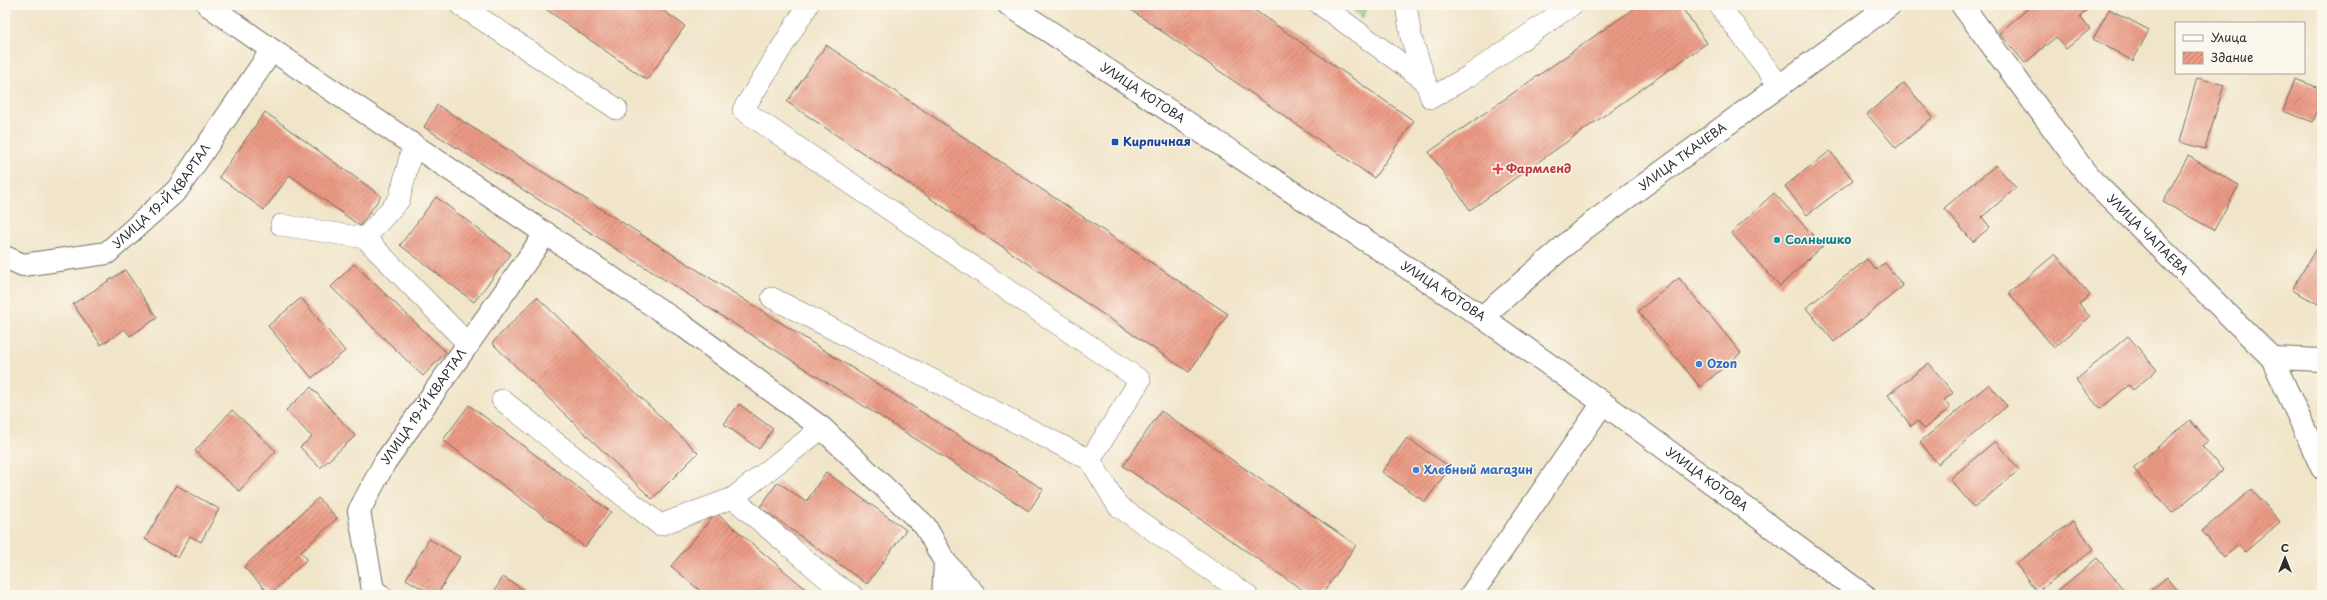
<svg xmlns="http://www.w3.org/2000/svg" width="2327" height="600" font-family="'Playpen Sans',sans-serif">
	<defs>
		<pattern id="grass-tufts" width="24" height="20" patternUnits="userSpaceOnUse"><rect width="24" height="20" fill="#85c57c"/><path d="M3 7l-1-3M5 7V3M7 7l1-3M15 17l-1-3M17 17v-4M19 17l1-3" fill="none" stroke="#6da066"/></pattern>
		<pattern id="building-hatch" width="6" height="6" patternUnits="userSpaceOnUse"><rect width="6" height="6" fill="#eb9a84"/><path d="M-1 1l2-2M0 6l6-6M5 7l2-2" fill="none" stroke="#bf7e6c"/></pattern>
	</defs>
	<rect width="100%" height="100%" fill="#fbf7ec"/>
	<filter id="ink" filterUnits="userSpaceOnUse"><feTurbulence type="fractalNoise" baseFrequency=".025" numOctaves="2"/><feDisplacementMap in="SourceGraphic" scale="8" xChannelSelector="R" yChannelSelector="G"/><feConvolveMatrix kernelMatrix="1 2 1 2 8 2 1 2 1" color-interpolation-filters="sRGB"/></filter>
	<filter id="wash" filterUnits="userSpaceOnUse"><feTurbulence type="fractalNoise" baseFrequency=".012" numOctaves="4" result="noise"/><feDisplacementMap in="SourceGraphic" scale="16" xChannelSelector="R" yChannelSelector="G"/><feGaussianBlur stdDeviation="0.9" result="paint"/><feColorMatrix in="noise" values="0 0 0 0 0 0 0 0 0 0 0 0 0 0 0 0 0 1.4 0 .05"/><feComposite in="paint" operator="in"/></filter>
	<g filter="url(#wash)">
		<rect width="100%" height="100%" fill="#f1e5c9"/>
		<path fill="url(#grass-tufts)" stroke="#587854" d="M 1348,5 L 1368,5 L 1362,19 Z"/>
		<g id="blocks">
			<path fill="url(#building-hatch)" d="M 540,5 L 655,5 L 685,26 L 647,80 Z
				M 1124,5 L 1247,5 L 1414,121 L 1374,178 Z
				M 1639,5 L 1680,5 L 1707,43 L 1470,210 L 1429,152 Z
				M 2032,5 L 2088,5 L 2090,7 L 2080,17 L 2090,29 L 2066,49 L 2056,37 L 2025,63 L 1999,33 Z
				M 2109,9 L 2149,30 L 2133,61 L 2093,39 Z
				M 826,45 L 1228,314 L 1189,372 L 787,102 Z
				M 2197,78 L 2224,85 L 2205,149 L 2179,142 Z
				M 2295,79 L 2322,89 L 2322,111 L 2318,109 L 2313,122 L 2283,111 Z
				M 1904,83 L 1933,117 L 1896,148 L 1867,114 Z
				M 437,105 L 1043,489 L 1029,511 L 424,127 Z
				M 265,112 L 381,196 L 360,226 L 290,175 L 264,210 L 219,177 Z
				M 1830,151 L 1853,180 L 1807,215 L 1785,186 Z
				M 2188,156 L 2239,185 L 2214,230 L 2163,202 Z
				M 1996,165 L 2016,188 L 1982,217 L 1990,227 L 1973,242 L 1944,208 Z
				M 1774,193 L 1823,246 L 1780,286 L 1731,233 Z
				M 436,197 L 511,254 L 474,302 L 400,245 Z
				M 2322,238 L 2322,306 L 2292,290 Z
				M 2055,254 L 2090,295 L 2079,304 L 2090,317 L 2054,348 L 2009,293 Z
				M 1867,259 L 1876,270 L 1885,263 L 1903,286 L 1834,342 L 1806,308 Z
				M 354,264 L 446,352 L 423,376 L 331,287 Z
				M 125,270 L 157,318 L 130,336 L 125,329 L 101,345 L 73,304 Z
				M 1679,278 L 1741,353 L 1700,387 L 1638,311 Z
				M 537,297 L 698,453 L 652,499 L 492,343 Z
				M 301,298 L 345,351 L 312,378 L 268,326 Z
				M 2128,336 L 2157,370 L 2133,390 L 2129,385 L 2100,409 L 2076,380 Z
				M 1929,363 L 1953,393 L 1944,400 L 1950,408 L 1924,429 L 1918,421 L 1911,426 L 1888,395 Z
				M 1989,384 L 2007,406 L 1938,464 L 1920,442 Z
				M 311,387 L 355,436 L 320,468 L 300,447 L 312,437 L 286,410 Z
				M 739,404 L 773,429 L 759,449 L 724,424 Z
				M 469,405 L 611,512 L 585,547 L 443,440 Z
				M 232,410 L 276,451 L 239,491 L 195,451 Z
				M 1161,411 L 1356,545 L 1322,595 L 1310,595 L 1123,466 Z
				M 2190,420 L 2208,441 L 2202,446 L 2223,470 L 2172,513 L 2133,468 Z
				M 1407,438 L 1450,467 L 1425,502 L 1382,472 Z
				M 1995,441 L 2019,470 L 1974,508 L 1950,479 Z
				M 826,472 L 906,530 L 867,584 L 760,507 L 778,482 L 806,502 Z
				M 176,485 L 219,509 L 201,542 L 190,536 L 178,558 L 145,539 Z
				M 2252,489 L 2280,522 L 2245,552 L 2239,545 L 2224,557 L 2202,531 Z
				M 318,498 L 337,518 L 301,552 L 307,559 L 270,594 L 244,567 Z
				M 716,513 L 813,595 L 705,595 L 671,566 Z
				M 2073,521 L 2094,549 L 2037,592 L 2016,564 Z
				M 429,539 L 460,557 L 437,595 L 433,595 L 406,579 Z
				M 2097,558 L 2124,590 L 2119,595 L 2053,595 Z
				M 503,577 L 532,595 L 492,595 Z
				M 2167,577 L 2181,595 L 2145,595 Z"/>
		</g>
	</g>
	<g filter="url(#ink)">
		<use href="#blocks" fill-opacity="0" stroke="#706c62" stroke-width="1"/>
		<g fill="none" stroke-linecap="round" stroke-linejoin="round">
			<defs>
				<path id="lane" d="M 460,5 L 617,109
					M 808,5 L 743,110 L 1140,380 L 1090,460
					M 1321,5 L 1424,80
					M 1406,5 L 1411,37 L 1431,98 L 1469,76 L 1572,5
					M 1719,5 L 1779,85
					M 281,225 L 365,238 L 469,345
					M 365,238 L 399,200 L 413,145
					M 772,298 L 1090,460 L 1118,506 L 1247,595
					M 502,400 L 660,525 L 733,498 L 829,580 L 852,595
					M 733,498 L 822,428"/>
				<g id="street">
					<path d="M 208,5 L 272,50 L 682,325 L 822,428 L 925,526 L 945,562 L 943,595"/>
					<path id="s1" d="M 1962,5 L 2088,176 L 2272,358 L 2322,468"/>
					<path id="s2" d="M 5,257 L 23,265 L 107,253 L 177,190 L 272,50"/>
					<path d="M 2272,358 L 2322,360"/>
					<path d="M 945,562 L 975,595"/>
					<path id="s3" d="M 380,595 L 373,590 L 359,511 L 385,462 L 546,233"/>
					<path d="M 1471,595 L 1603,403"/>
				</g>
				<g id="secondary">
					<path id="s4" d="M 1009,5 L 1482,317 L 1603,403 L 1864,595"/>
					<path id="s5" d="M 1482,317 L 1584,229 L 1890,5"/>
				</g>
			</defs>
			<use href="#lane" stroke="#706c62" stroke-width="22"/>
			<use href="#street" stroke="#706c62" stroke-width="24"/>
			<use href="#secondary" stroke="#706c62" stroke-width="24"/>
			<use href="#lane" stroke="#fff" stroke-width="21"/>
			<use href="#street" stroke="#fff" stroke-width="22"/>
			<use href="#secondary" stroke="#fff" stroke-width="22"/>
		</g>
	</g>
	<rect fill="#1a4fb4" stroke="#fbf7ec" stroke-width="1.5" x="1111" y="138" width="8" height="8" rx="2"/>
	<path fill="#e0444e" stroke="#fbf7ec" stroke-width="1.5" d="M1496 163h4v4h4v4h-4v4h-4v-4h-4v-4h4z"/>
	<circle fill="#0f9aa8" stroke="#fbf7ec" stroke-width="1.5" cx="1777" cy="240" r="4"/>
	<g fill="#3f7fe0" stroke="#fbf7ec" stroke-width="1.5">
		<circle cx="1699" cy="364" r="4"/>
		<circle cx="1416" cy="470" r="4"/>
	</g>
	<g text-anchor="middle" stroke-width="3" stroke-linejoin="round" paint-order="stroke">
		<g font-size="12" fill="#2b2b2b" stroke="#fbf7ec">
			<text dy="4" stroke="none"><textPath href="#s4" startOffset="160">УЛИЦА КОТОВА</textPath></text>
			<text dy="4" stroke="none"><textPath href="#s5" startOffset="257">УЛИЦА ТКАЧЕВА</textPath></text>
			<text dy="4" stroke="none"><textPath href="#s2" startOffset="184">УЛИЦА 19-Й КВАРТАЛ</textPath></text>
			<text dy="4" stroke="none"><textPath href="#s1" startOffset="296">УЛИЦА ЧАПАЕВА</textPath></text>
			<text dy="4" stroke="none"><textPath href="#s4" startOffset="520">УЛИЦА КОТОВА</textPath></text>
			<text dy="4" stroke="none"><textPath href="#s3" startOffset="212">УЛИЦА 19-Й КВАРТАЛ</textPath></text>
			<text dy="4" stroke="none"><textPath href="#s4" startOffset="844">УЛИЦА КОТОВА</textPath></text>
		</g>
		<g font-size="12" font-weight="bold" fill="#164399" stroke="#fbf7ec" text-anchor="start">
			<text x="1123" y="146">Кирпичная</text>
		</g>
		<g font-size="12" font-weight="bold" fill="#be3a42" stroke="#fbf7ec" text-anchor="start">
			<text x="1506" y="173">Фармленд</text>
		</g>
		<g font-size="12" font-weight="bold" fill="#0d838f" stroke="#fbf7ec" text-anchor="start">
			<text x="1785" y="244">Солнышко</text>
		</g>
		<g font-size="12" font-weight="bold" fill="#366cbe" stroke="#fbf7ec" text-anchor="start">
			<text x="1707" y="368">Ozon</text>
			<text x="1424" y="474">Хлебный магазин</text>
		</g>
	</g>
	<rect width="2327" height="600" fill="none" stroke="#fbf7ec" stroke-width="20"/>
	<rect x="2175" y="22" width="130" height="52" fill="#fbf7ec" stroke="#a8a59f"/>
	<rect x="2183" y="35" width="20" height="6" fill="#ffffff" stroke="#a8a59f"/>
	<text x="2211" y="42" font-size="12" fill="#2b2b2b">Улица</text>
	<rect x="2183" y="52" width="20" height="12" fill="url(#building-hatch)" stroke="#a8a59f"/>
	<text x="2211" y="62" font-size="12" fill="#2b2b2b">Здание</text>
	<g transform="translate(2285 558)" stroke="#fbf7ec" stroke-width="3" paint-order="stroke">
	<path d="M0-3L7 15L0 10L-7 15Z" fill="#2b2b2b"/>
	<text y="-6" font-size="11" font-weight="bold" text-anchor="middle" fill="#2b2b2b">С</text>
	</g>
</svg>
